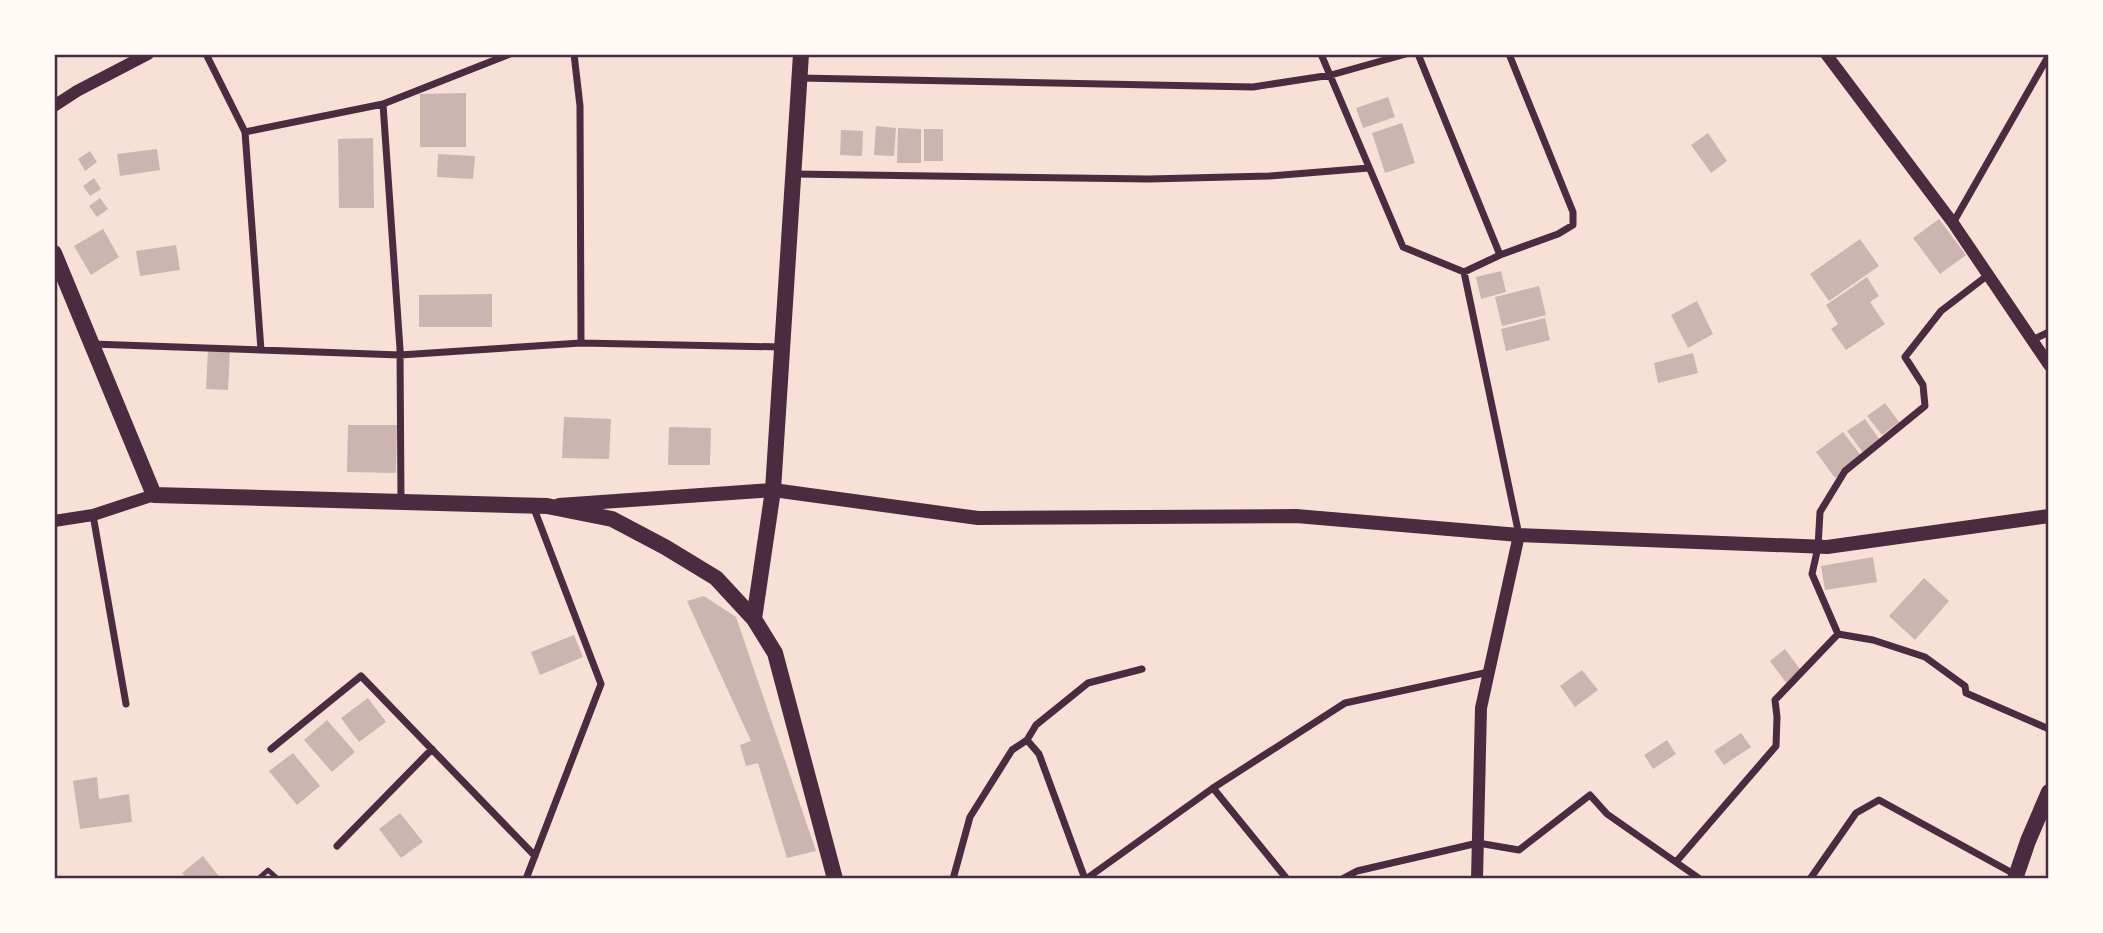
<svg xmlns="http://www.w3.org/2000/svg" width="2103" height="933" font-family="'Public Sans',sans-serif">
	<rect width="100%" height="100%" fill="#f7e1d7"/>
	<path fill="#ccb4b1" d="M 466,93 L 466,147 L 420,147 L 420,94 Z
		M 1388,97 L 1395,117 L 1363,128 L 1356,108 Z
		M 1402,123 L 1415,163 L 1385,173 L 1372,133 Z
		M 876,126 L 896,128 L 894,156 L 874,155 Z
		M 898,128 L 921,129 L 921,163 L 897,163 Z
		M 924,129 L 943,129 L 943,161 L 924,161 Z
		M 841,130 L 863,131 L 862,156 L 840,155 Z
		M 1708,133 L 1727,161 L 1711,173 L 1691,145 Z
		M 373,138 L 374,208 L 339,208 L 338,139 Z
		M 157,149 L 160,170 L 120,176 L 117,154 Z
		M 90,151 L 97,162 L 85,171 L 78,159 Z
		M 438,154 L 475,156 L 473,179 L 437,177 Z
		M 94,178 L 101,189 L 90,196 L 83,186 Z
		M 100,198 L 108,209 L 97,217 L 89,206 Z
		M 1939,219 L 1966,255 L 1940,274 L 1913,238 Z
		M 103,229 L 119,257 L 91,275 L 74,246 Z
		M 1860,239 L 1879,266 L 1829,301 L 1810,274 Z
		M 176,245 L 180,270 L 140,276 L 136,251 Z
		M 1501,271 L 1506,292 L 1481,299 L 1476,277 Z
		M 1867,277 L 1879,296 L 1870,302 L 1885,324 L 1846,350 L 1831,329 L 1838,324 L 1826,305 Z
		M 1539,286 L 1546,315 L 1502,326 L 1495,297 Z
		M 492,294 L 492,327 L 419,327 L 419,295 Z
		M 1697,301 L 1713,334 L 1688,348 L 1671,315 Z
		M 1545,318 L 1550,340 L 1506,351 L 1501,329 Z
		M 208,350 L 230,350 L 228,390 L 206,389 Z
		M 1693,353 L 1698,373 L 1658,383 L 1654,363 Z
		M 1885,403 L 1899,422 L 1882,435 L 1867,416 Z
		M 564,417 L 611,419 L 609,459 L 562,458 Z
		M 1865,419 L 1880,440 L 1863,453 L 1847,431 Z
		M 348,425 L 397,425 L 396,473 L 347,472 Z
		M 669,427 L 711,428 L 710,465 L 668,465 Z
		M 1843,432 L 1863,458 L 1835,478 L 1816,452 Z
		M 1873,557 L 1877,582 L 1825,590 L 1821,566 Z
		M 1924,578 L 1949,601 L 1915,640 L 1889,616 Z
		M 704,596 L 736,617 L 816,851 L 787,858 L 758,763 L 746,766 L 740,745 L 751,741 L 687,601 Z
		M 574,635 L 583,657 L 540,675 L 531,652 Z
		M 1785,649 L 1802,672 L 1787,684 L 1770,661 Z
		M 1582,670 L 1598,690 L 1575,707 L 1560,686 Z
		M 368,698 L 386,722 L 359,742 L 341,718 Z
		M 327,720 L 355,752 L 332,772 L 304,740 Z
		M 1741,733 L 1751,747 L 1724,765 L 1714,751 Z
		M 1667,740 L 1676,754 L 1653,769 L 1644,755 Z
		M 293,753 L 320,786 L 297,805 L 269,771 Z
		M 97,777 L 99,799 L 129,794 L 132,822 L 80,829 L 73,781 Z
		M 400,813 L 423,842 L 401,858 L 379,829 Z
		M 203,856 L 221,879 L 187,879 L 182,873 Z"/>
	<g fill="none" stroke-linecap="round" stroke-linejoin="round">
		<path stroke="#4a2c40" stroke-width="5" d="M 258,879 L 268,870 L 278,879"/>
		<path stroke="#4a2c40" stroke-width="7" d="M 206,54 L 245,132 L 383,104
			M 574,54 L 580,106 L 581,343
			M 1321,54 L 1403,247 L 1464,272 L 1500,255 L 1558,234 L 1573,225 L 1573,212 L 1509,54
			M 1418,54 L 1500,255
			M 800,78 L 1253,87 L 1331,75 L 1406,54
			M 245,132 L 261,350
			M 794,174 L 1149,179 L 1269,176 L 1369,168
			M 1953,223 L 2049,55
			M 1464,272 L 1519,535
			M 1988,275 L 1941,311 L 1905,357 L 1923,385 L 1925,406 L 1845,471 L 1820,512 L 1818,547 L 1812,574 L 1838,634 L 1873,640 L 1925,657 L 1965,686 L 1966,693 L 2049,729
			M 2032,340 L 2049,332
			M 92,344 L 400,355 L 581,343 L 781,347
			M 401,502 L 400,349 L 383,104 L 510,54
			M 93,515 L 126,704
			M 1027,740 L 1039,754 L 1085,879
			M 271,749 L 361,676 L 535,856
			M 1213,788 L 1345,703 L 1489,672
			M 337,846 L 432,749
			M 1676,862 L 1776,746 L 1777,717 L 1775,700 L 1838,634
			M 526,879 L 601,684 L 533,506
			M 953,879 L 970,817 L 1012,750 L 1027,740 L 1036,725 L 1088,683 L 1142,669
			M 1086,879 L 1213,788 L 1287,879
			M 1342,879 L 1357,871 L 1478,843 L 1519,850 L 1590,795 L 1607,814 L 1700,879
			M 1810,879 L 1856,813 L 1879,800 L 2016,875"/>
		<path stroke="#4a2c40" stroke-width="12" d="M 1826,54 L 1953,223 L 2049,365
			M 54,106 L 77,91 L 148,54
			M 54,521 L 93,515 L 154,495
			M 1477,879 L 1481,708 L 1519,535"/>
		<path stroke="#4a2c40" stroke-width="14" d="M 559,505 L 773,490 L 978,518 L 1296,516 L 1519,535 L 1827,547 L 2049,516"/>
		<path stroke="#4a2c40" stroke-width="16" d="M 54,253 L 154,495 L 547,506 L 612,519 L 665,547 L 716,578 L 754,619 L 775,653 L 835,879
			M 754,619 L 773,490 L 801,54
			M 2015,879 L 2028,841 L 2049,792"/>
	</g>
	<rect width="2103" height="933" fill="none" stroke="#fffaf5" stroke-width="112"/>
	<rect x="56" y="56" width="1991" height="821" fill="none" stroke="#4a2c40" stroke-width="2.5"/>
</svg>
